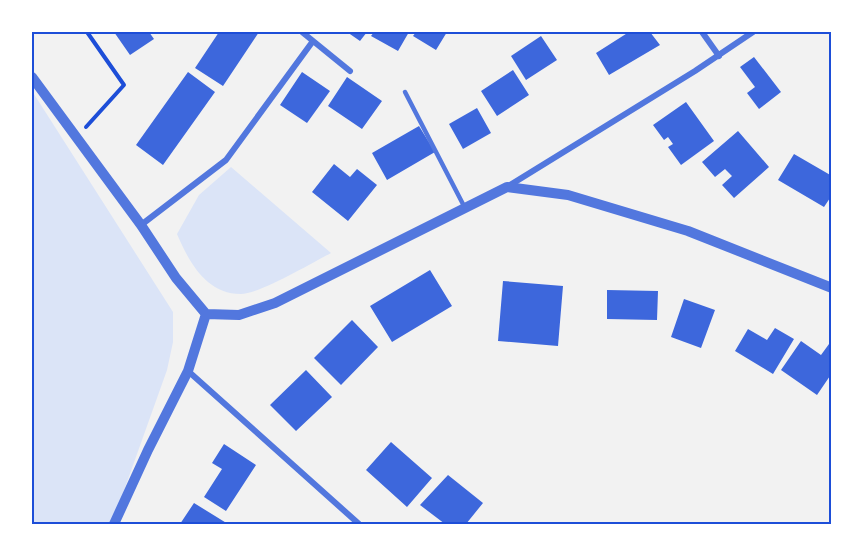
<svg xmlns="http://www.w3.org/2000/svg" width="863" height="556" font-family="'Source Sans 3',sans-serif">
	<rect width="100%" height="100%" fill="#f2f2f2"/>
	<path fill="#dbe4f7" d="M 32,91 L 173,312 L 173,342 L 167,370 L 112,524 L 32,524 Z
		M 231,167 L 331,253 C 312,263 259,294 241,294 C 206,294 189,262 177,234 L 199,195 Z"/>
	<path fill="#3d67dc" d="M 114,32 L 149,32 L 154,39 L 130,55 Z
		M 219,32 L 259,32 L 223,86 L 195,68 Z
		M 347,32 L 367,32 L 360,41 Z
		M 374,32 L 409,32 L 398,51 L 371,36 Z
		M 416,32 L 447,32 L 436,50 L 413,36 Z
		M 629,32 L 650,32 L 660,45 L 609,75 L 596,53 Z
		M 541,36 L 557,60 L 526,80 L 511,56 Z
		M 754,57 L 781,92 L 759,109 L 747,93 L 755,87 L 740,67 Z
		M 513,70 L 529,95 L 497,116 L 481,91 Z
		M 188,72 L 215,92 L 163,165 L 136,145 Z
		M 302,72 L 330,91 L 307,123 L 280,105 Z
		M 347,77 L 382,101 L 362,129 L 328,106 Z
		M 686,102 L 714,141 L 681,165 L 668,147 L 673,144 L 668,137 L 664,140 L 653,125 Z
		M 477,108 L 491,133 L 463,149 L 449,124 Z
		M 419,126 L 435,152 L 387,180 L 372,153 Z
		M 738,131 L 769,167 L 734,198 L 722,185 L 732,176 L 725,169 L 715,177 L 702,162 Z
		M 794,154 L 832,176 L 832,195 L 824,207 L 778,180 Z
		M 334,164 L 350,177 L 357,169 L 377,185 L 348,221 L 312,192 Z
		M 430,270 L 452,306 L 392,342 L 370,306 Z
		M 503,281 L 563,286 L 558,346 L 498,341 Z
		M 607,290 L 658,291 L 657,320 L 607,319 Z
		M 684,299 L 715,310 L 701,348 L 671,337 Z
		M 352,320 L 378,347 L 341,385 L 314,358 Z
		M 775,328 L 794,339 L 773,374 L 735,351 L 748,329 L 767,340 Z
		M 801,341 L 821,355 L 829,344 L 832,346 L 832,373 L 817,395 L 781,370 Z
		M 306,370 L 332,397 L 296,431 L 270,405 Z
		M 391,442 L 432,478 L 407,507 L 366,470 Z
		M 224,444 L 256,465 L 226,511 L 204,497 L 222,469 L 212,463 Z
		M 448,475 L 483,503 L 466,524 L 445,524 L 420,505 Z
		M 194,503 L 228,524 L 180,524 Z"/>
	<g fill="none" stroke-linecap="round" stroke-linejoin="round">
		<path stroke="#1d4ed8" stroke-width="4" d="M 86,127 L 124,85 L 87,32"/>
		<path stroke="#5277de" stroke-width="4.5" d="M 405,92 L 465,208"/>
		<path stroke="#5277de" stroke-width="6" d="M 302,32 L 350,71
			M 702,32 L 719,56
			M 507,187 L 695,71 L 753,32
			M 141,225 L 226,160 L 313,41
			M 188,371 L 359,524"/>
		<path stroke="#5277de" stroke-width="10" d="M 32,77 L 141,225 L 176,278 L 206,314
			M 206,314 L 239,315 L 275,303 L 507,187 L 568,195 L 688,231 L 832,288
			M 114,524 L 148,450 L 188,371 L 206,314"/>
	</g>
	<rect width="863" height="556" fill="none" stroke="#ffffff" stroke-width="66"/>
	<rect x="33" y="33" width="797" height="490" fill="none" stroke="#1d4ed8" stroke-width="2"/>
</svg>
